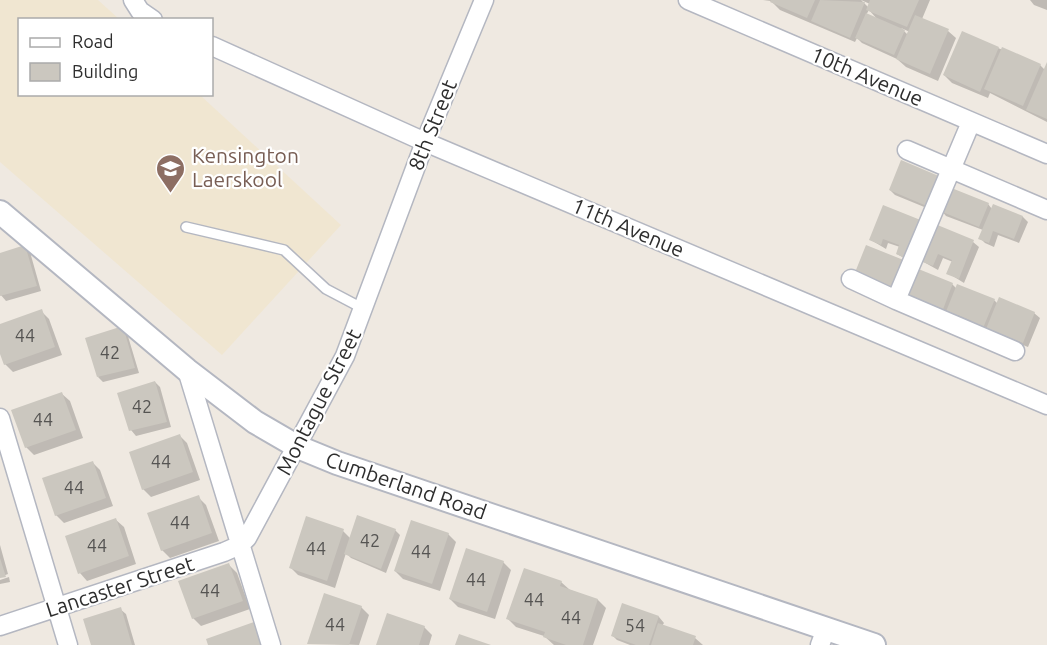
<svg xmlns="http://www.w3.org/2000/svg" width="1047" height="645" font-family="Ubuntu,sans-serif">
	<rect width="100%" height="100%" fill="#efe9e1"/>
	<path fill="#f0e6d1" d="M 0,0 L 98,0 L 119,19 L 20,20 L 20,94 L 200,95 L 341,225 L 222,355 L 0,162 Z"/>
	<path fill="#0003" fill-rule="evenodd" d="M 763,0 L 930,0 L 922,19 L 948,31 L 956,38 L 938,81 L 906,67 L 897,59 L 862,43 L 857,38 L 855,42 L 780,10 L 771,1 ZM 861,0 L 870,4 L 869,8 ZM 869,10 L 878,20 L 866,15 ZM 901,28 L 910,32 L 908,35 Z
		M 1030,0 L 1047,0 L 1047,10 L 1034,5 Z
		M 998,48 L 1040,65 L 1045,70 L 1047,68 L 1047,122 L 990,93 L 988,98 L 952,83 L 944,75 Z
		M 940,178 L 934,211 L 895,195 L 890,190 Z
		M 988,204 L 992,209 L 993,206 L 1023,217 L 1028,222 L 1019,243 L 998,235 L 994,247 L 985,243 L 980,238 L 983,230 L 946,216 L 941,210 Z
		M 884,207 L 913,263 L 897,254 L 900,247 L 888,243 L 886,249 L 871,240 Z
		M 936,226 L 973,242 L 979,247 L 964,283 L 948,273 L 953,262 L 943,258 L 938,270 L 922,261 Z
		M 24,247 L 30,252 L 41,291 L 6,301 L 0,294 L 0,255 Z
		M 952,284 L 957,289 L 994,300 L 998,304 L 1034,313 L 1040,318 L 1028,347 L 993,333 L 986,337 L 972,323 L 912,301 Z
		M 41,311 L 49,319 L 62,355 L 13,372 L 5,364 L 0,350 L 0,325 Z
		M 122,328 L 127,333 L 139,373 L 103,382 L 98,377 Z
		M 155,382 L 160,387 L 171,427 L 136,436 L 131,430 Z
		M 62,394 L 70,401 L 83,438 L 34,455 L 26,447 Z
		M 180,436 L 187,443 L 200,480 L 151,497 L 143,489 Z
		M 92,462 L 100,470 L 113,506 L 64,523 L 56,515 Z
		M 198,497 L 206,505 L 219,541 L 170,558 L 162,550 Z
		M 116,520 L 124,527 L 136,564 L 87,581 L 80,573 Z
		M 395,530 L 400,535 L 386,573 L 351,558 L 346,553 L 335,588 L 298,575 L 290,567 L 343,531 L 351,539 Z
		M 448,534 L 456,542 L 440,591 L 403,579 L 395,571 Z
		M 0,545 L 8,574 L 0,577 Z
		M 503,562 L 511,570 L 495,619 L 458,607 L 450,599 Z
		M 229,565 L 237,573 L 250,609 L 201,626 L 193,618 Z
		M 9,577 L 10,582 L 0,584 L 0,580 Z
		M 561,582 L 570,590 L 598,600 L 606,608 L 593,645 L 554,645 L 544,636 L 516,627 L 508,619 Z
		M 623,605 L 659,617 L 664,623 L 662,626 L 695,638 L 703,645 L 630,645 L 617,640 L 612,635 Z
		M 361,607 L 369,615 L 359,645 L 309,643 Z
		M 120,609 L 126,614 L 135,645 L 92,645 Z
		M 424,627 L 432,635 L 429,645 L 378,645 Z"/>
	<path fill="#cbc7bf" d="M 771,0 L 815,0 L 807,18 L 770,2 Z
		M 820,0 L 865,2 L 850,38 L 811,21 Z
		M 870,0 L 919,0 L 907,27 L 866,10 Z
		M 866,13 L 905,30 L 894,55 L 855,38 Z
		M 915,15 L 949,29 L 930,74 L 896,59 Z
		M 962,31 L 999,47 L 980,92 L 943,75 Z
		M 1002,47 L 1041,64 L 1023,106 L 984,89 Z
		M 1047,62 L 1047,119 L 1026,110 Z
		M 901,160 L 941,177 L 929,207 L 889,190 Z
		M 949,187 L 989,203 L 979,227 L 940,211 Z
		M 993,204 L 1023,216 L 1014,239 L 993,231 L 989,243 L 978,239 Z
		M 883,205 L 923,221 L 907,259 L 896,254 L 899,245 L 883,239 L 881,245 L 869,240 Z
		M 935,224 L 974,240 L 959,279 L 946,274 L 952,260 L 938,254 L 933,266 L 920,261 Z
		M 25,245 L 37,286 L 0,296 L 0,253 Z
		M 866,245 L 906,261 L 893,291 L 854,275 Z
		M 916,268 L 953,283 L 942,312 L 905,297 Z
		M 957,284 L 995,299 L 981,333 L 969,328 L 972,321 L 958,315 L 955,324 L 943,319 Z
		M 999,297 L 1035,312 L 1023,343 L 986,329 Z
		M 42,309 L 55,347 L 4,365 L 0,354 L 0,324 Z
		M 123,326 L 135,368 L 97,377 L 85,338 Z
		M 155,381 L 167,422 L 129,431 L 117,393 Z
		M 62,392 L 76,430 L 25,448 L 11,410 Z
		M 180,434 L 193,472 L 142,490 L 129,452 Z
		M 93,461 L 106,498 L 55,516 L 42,478 Z
		M 199,495 L 212,533 L 161,551 L 147,513 Z
		M 357,515 L 396,529 L 381,569 L 344,554 Z
		M 306,516 L 344,529 L 327,581 L 289,568 Z
		M 116,518 L 129,556 L 78,574 L 65,536 Z
		M 411,520 L 449,533 L 432,584 L 394,571 Z
		M 466,548 L 504,561 L 487,612 L 449,599 Z
		M 0,558 L 6,577 L 0,578 Z
		M 229,563 L 243,601 L 192,619 L 178,581 Z
		M 524,568 L 562,581 L 560,586 L 598,599 L 583,645 L 566,645 L 543,637 L 545,632 L 506,619 Z
		M 324,593 L 362,606 L 349,645 L 307,644 Z
		M 622,603 L 659,616 L 649,645 L 636,645 L 611,636 Z
		M 121,607 L 132,645 L 91,645 L 83,619 Z
		M 387,613 L 425,626 L 419,645 L 376,645 Z
		M 257,621 L 266,645 L 208,645 L 206,639 Z
		M 658,623 L 696,636 L 693,645 L 651,645 Z
		M 459,634 L 491,645 L 455,645 Z"/>
	<g fill="none" stroke-linecap="round" stroke-linejoin="round">
		<defs>
			<path id="service" d="M 186,227 L 284,250 L 326,289 L 364,309"/>
			<path id="minor" d="M 133,0 L 140,11 L 153,20
				M 688,0 L 1047,154
				M 212,46 L 425,142 L 1047,405
				M 907,150 L 1047,210
				M 851,279 L 896,300 L 971,122
				M 896,300 L 1015,351
				M 187,370 L 271,645
				M 0,418 L 68,645
				M 0,626 L 224,552 L 240,545 L 247,538 L 345,356 L 425,142 L 484,0
				M 820,645 L 826,629"/>
			<path id="tertiary" d="M 0,212 L 187,370 L 255,422 L 298,447 L 337,463 L 874,645"/>
		</defs>
		<use href="#service" stroke="#b4b7c1" stroke-width="12"/>
		<use href="#minor" stroke="#b4b7c1" stroke-width="21"/>
		<use href="#tertiary" stroke="#b4b7c1" stroke-width="26"/>
		<use href="#service" stroke="#fff" stroke-width="9"/>
		<use href="#minor" stroke="#fff" stroke-width="18"/>
		<use href="#tertiary" stroke="#fff" stroke-width="22"/>
	</g>
	<defs>
		<symbol id="school-pin" viewBox="-11 -11 22 30"><path d="M0 17L-7.5 6A9.5 9.5 0 1 1 7.5 6Z" fill="#8d6e63" stroke="#fff"/><path d="M0-5L7-2L0 1L-7-2ZM-4 1L0 2.5L4 1V4Q0 6-4 4Z" fill="#fff"/></symbol>
	</defs>
	<g fill-rule="evenodd">
		<use href="#school-pin" x="154" y="152" width="33" height="45"/>
	</g>
	<g text-anchor="middle" stroke-width="4.5" stroke-linejoin="round" paint-order="stroke">
		<g font-size="18" fill="#555452">
			<text x="25" y="342">44</text>
			<text x="110" y="359">42</text>
			<text x="142" y="413">42</text>
			<text x="43" y="426">44</text>
			<text x="161" y="468">44</text>
			<text x="74" y="494">44</text>
			<text x="180" y="529">44</text>
			<text x="370" y="547">42</text>
			<text x="97" y="552">44</text>
			<text x="316" y="555">44</text>
			<text x="421" y="558">44</text>
			<text x="476" y="586">44</text>
			<text x="210" y="597">44</text>
			<text x="534" y="606">44</text>
			<text x="571" y="624">44</text>
			<text x="335" y="631">44</text>
			<text x="635" y="632">54</text>
		</g>
		<g font-size="21" fill="#2e2e2e" stroke="#fff">
			<text transform="translate(867 77) rotate(23)" y="7">10th Avenue</text>
			<text transform="translate(433 125) rotate(-68)" y="7">8th Street</text>
			<text transform="translate(628 228) rotate(23)" y="7">11th Avenue</text>
			<text transform="translate(319 402) rotate(-63)" y="7">Montague Street</text>
			<text transform="translate(406 486) rotate(19)" y="7">Cumberland Road</text>
			<text transform="translate(120 587) rotate(-18)" y="7">Lancaster Street</text>
		</g>
		<g font-size="21" fill="#785e54" stroke="#fff" text-anchor="start">
			<text x="192" y="163">Kensington<tspan x="192" dy="24">Laerskool</tspan></text>
		</g>
	</g>
	<rect x="18" y="18" width="195" height="78" fill="#ffffff" stroke="#ababab" stroke-width="1.5"/>
	<rect x="30" y="38" width="30" height="9" fill="#ffffff" stroke="#ababab" stroke-width="1.5"/>
	<text x="72" y="48" font-size="18" fill="#2e2e2e">Road</text>
	<rect x="30" y="63" width="30" height="18" fill="#cbc7bf" stroke="#ababab" stroke-width="1.5"/>
	<text x="72" y="78" font-size="18" fill="#2e2e2e">Building</text>
</svg>
